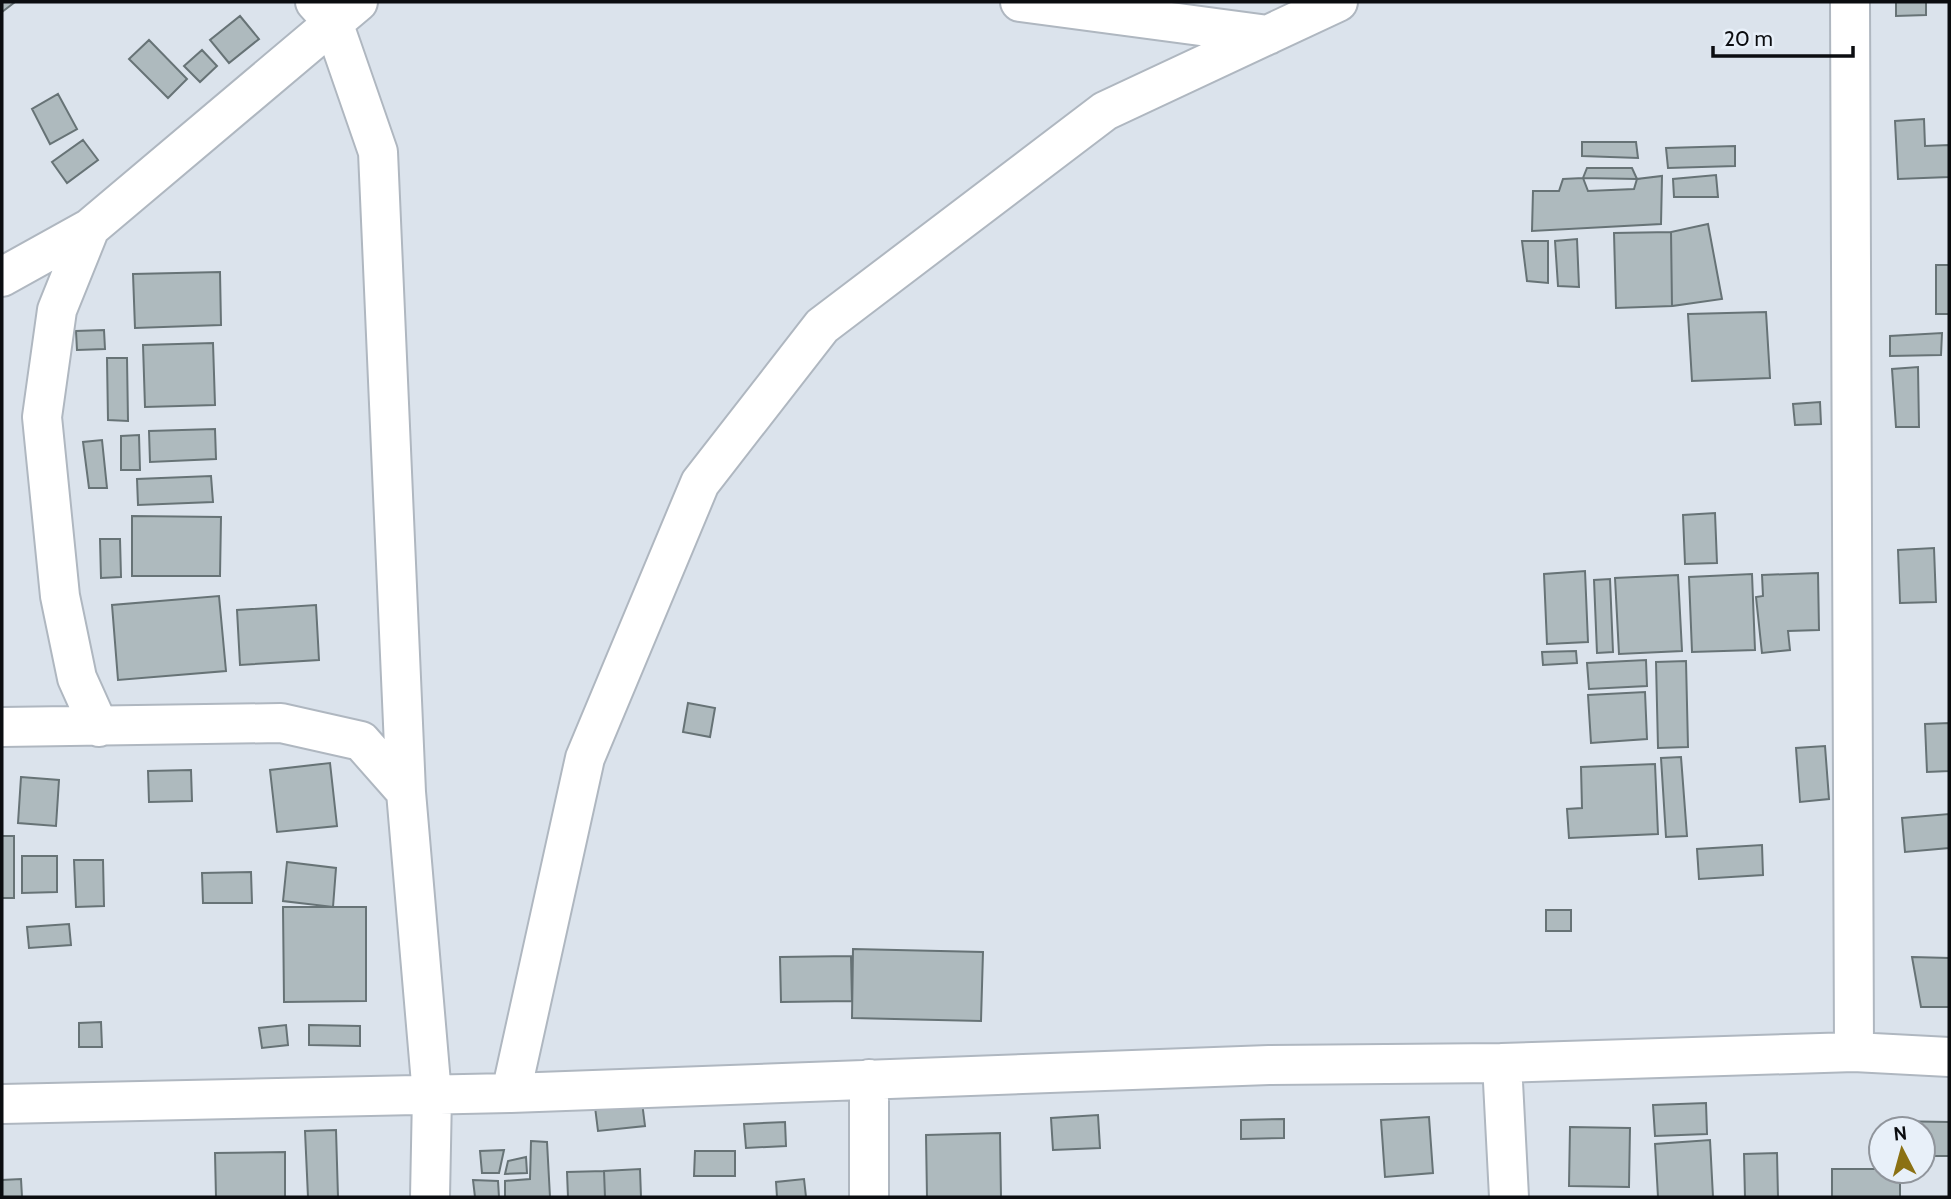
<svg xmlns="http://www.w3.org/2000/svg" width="1951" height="1199" font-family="Cabin,sans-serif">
	<rect width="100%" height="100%" fill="#dbe3ec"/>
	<path fill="#aebabe" stroke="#677376" stroke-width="2" d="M 2,2 L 15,2 L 2,12 Z
		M 1896,2 L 1926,2 L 1926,15 L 1896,16 Z
		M 240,16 L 259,39 L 229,63 L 210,40 Z
		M 149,40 L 187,79 L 168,98 L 129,59 Z
		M 202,50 L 217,66 L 200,82 L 184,66 Z
		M 58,94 L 77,129 L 50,144 L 32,109 Z
		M 1924,119 L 1925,146 L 1949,145 L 1949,177 L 1898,179 L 1895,121 Z
		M 83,140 L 98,160 L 67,183 L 52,162 Z
		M 1582,142 L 1636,142 L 1638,158 L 1582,156 Z
		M 1735,146 L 1735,166 L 1668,168 L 1666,148 Z
		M 1587,168 L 1632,168 L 1637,179 L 1583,178 Z
		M 1716,175 L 1718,197 L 1674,197 L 1673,179 Z
		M 1662,176 L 1661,224 L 1532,231 L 1533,191 L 1559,191 L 1563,179 L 1583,178 L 1588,191 L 1634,189 L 1637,179 Z
		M 1708,224 L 1722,299 L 1672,306 L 1671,232 Z
		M 1671,232 L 1672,306 L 1616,308 L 1614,233 Z
		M 1577,239 L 1579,287 L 1558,286 L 1555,241 Z
		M 1522,241 L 1548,241 L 1548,283 L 1527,281 Z
		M 1936,265 L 1949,265 L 1949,314 L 1936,314 Z
		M 220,272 L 221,325 L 135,328 L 133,274 Z
		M 1766,312 L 1770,378 L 1692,381 L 1688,314 Z
		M 104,330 L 105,349 L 77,350 L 76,331 Z
		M 1942,333 L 1941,355 L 1890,356 L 1890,336 Z
		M 213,343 L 215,405 L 145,407 L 143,345 Z
		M 107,358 L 127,358 L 128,421 L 108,420 Z
		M 1918,367 L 1919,427 L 1896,427 L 1892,369 Z
		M 1820,402 L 1821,424 L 1795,425 L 1793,404 Z
		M 215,429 L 216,459 L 150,462 L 149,431 Z
		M 139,435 L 140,470 L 121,470 L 121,436 Z
		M 102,440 L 107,488 L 89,488 L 83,442 Z
		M 211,476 L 213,502 L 138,505 L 137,479 Z
		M 1715,513 L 1717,563 L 1685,564 L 1683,515 Z
		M 132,516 L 221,517 L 220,576 L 132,576 Z
		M 100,539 L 120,539 L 121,577 L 101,578 Z
		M 1934,548 L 1936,602 L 1900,603 L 1898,550 Z
		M 1585,571 L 1588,642 L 1547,644 L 1544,574 Z
		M 1818,573 L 1819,630 L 1788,631 L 1790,650 L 1762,653 L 1756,597 L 1763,596 L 1762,575 Z
		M 1752,574 L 1755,650 L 1692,652 L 1689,577 Z
		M 1678,575 L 1682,651 L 1619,654 L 1615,578 Z
		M 1610,579 L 1613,652 L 1597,653 L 1594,580 Z
		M 219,596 L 226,671 L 118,680 L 112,605 Z
		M 316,605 L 319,660 L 240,665 L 237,610 Z
		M 1576,651 L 1577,663 L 1543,665 L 1542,652 Z
		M 1646,660 L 1647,686 L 1589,689 L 1587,663 Z
		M 1686,661 L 1688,747 L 1658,748 L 1656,662 Z
		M 1645,692 L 1647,739 L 1591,743 L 1588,695 Z
		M 688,703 L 715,708 L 710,737 L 683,732 Z
		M 1949,723 L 1949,771 L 1927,772 L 1925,724 Z
		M 1825,746 L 1829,799 L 1800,802 L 1796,748 Z
		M 1681,757 L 1687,836 L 1666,837 L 1661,758 Z
		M 330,763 L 337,826 L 277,832 L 270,770 Z
		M 1655,764 L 1658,834 L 1569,838 L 1567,809 L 1582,808 L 1581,767 Z
		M 191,770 L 192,801 L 149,802 L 148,771 Z
		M 21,777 L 59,780 L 56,826 L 18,823 Z
		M 1949,814 L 1949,848 L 1905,852 L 1902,818 Z
		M 2,836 L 14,836 L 14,898 L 2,898 Z
		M 1762,845 L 1763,875 L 1699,879 L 1697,849 Z
		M 22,856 L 57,856 L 57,892 L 22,893 Z
		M 74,860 L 103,860 L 104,906 L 76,907 Z
		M 287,862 L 336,868 L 333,907 L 283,901 Z
		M 251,872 L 252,903 L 203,903 L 202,873 Z
		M 283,907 L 366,907 L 366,1001 L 284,1002 Z
		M 1546,910 L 1571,910 L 1571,931 L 1546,931 Z
		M 69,924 L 71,945 L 29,948 L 27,927 Z
		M 853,949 L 983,952 L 981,1021 L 852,1018 Z
		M 851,956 L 852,1001 L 781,1002 L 780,957 Z
		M 1912,957 L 1949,958 L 1949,1007 L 1921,1007 Z
		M 101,1022 L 102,1047 L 79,1047 L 79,1023 Z
		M 286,1025 L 288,1045 L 262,1048 L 259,1028 Z
		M 309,1025 L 360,1026 L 360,1046 L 309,1045 Z
		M 642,1102 L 645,1126 L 598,1131 L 595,1107 Z
		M 1706,1103 L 1707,1134 L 1655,1136 L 1653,1105 Z
		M 1098,1115 L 1100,1148 L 1053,1150 L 1051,1118 Z
		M 1429,1117 L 1433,1173 L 1385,1177 L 1381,1120 Z
		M 1284,1119 L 1284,1138 L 1241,1139 L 1241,1120 Z
		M 1889,1121 L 1949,1122 L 1949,1156 L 1923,1156 L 1923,1129 L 1889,1129 Z
		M 785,1122 L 786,1146 L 746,1148 L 744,1124 Z
		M 1570,1127 L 1630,1128 L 1629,1187 L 1569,1186 Z
		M 336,1130 L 338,1197 L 308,1197 L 305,1131 Z
		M 1000,1133 L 1001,1197 L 927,1197 L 926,1135 Z
		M 1710,1140 L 1713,1197 L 1658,1197 L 1655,1144 Z
		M 531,1141 L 547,1142 L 550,1197 L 505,1197 L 505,1181 L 530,1179 Z
		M 504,1150 L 499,1173 L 482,1173 L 480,1151 Z
		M 695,1151 L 735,1151 L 735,1176 L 694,1176 Z
		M 285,1152 L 285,1197 L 216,1197 L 215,1153 Z
		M 1777,1153 L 1778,1197 L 1745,1197 L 1744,1154 Z
		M 526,1157 L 527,1173 L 505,1174 L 508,1161 Z
		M 640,1169 L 641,1197 L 605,1197 L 604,1171 Z
		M 1832,1169 L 1881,1169 L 1881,1171 L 1900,1171 L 1900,1197 L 1832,1197 Z
		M 604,1171 L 605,1197 L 568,1197 L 567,1172 Z
		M 21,1179 L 22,1197 L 2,1197 L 2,1180 Z
		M 804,1179 L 806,1197 L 777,1197 L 776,1182 Z
		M 473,1180 L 498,1181 L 499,1197 L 475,1197 Z"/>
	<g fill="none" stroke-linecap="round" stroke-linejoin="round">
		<defs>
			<path id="street" d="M 315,2 L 333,22 L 378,152 L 406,792 L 432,1095 L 430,1197
				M 1020,2 L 1268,35
				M 1850,2 L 1854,1052
				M 90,228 L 57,310 L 42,417 L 60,596 L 77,678 L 99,727
				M 2,277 L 90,228 L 358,2
				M 2,727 L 281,723 L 361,741 L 406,792
				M 1502,1063 L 1509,1197
				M 511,1093 L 585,758 L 700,483 L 822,326 L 1105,111 L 1338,2
				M 2,1104 L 511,1093 L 1269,1065 L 1502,1063 L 1854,1052 L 1949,1057
				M 869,1197 L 869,1079"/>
		</defs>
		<use href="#street" stroke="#afb7c0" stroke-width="42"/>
		<use href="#street" stroke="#fff" stroke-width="38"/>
	</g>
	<rect width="1951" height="1199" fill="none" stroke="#0b0d10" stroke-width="7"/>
	<g transform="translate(1902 1150) rotate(354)"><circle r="33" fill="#e8f0f9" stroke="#90959c" stroke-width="2"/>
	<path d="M0-5L12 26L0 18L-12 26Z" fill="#8b7114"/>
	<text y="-10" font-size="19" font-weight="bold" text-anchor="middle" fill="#0b0d10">N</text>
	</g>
	<path d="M1713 46v10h140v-10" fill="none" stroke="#0b0d10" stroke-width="3.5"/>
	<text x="1724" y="46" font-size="21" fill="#0b0d10" stroke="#e8f0f9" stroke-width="5" paint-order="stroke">20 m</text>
</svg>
